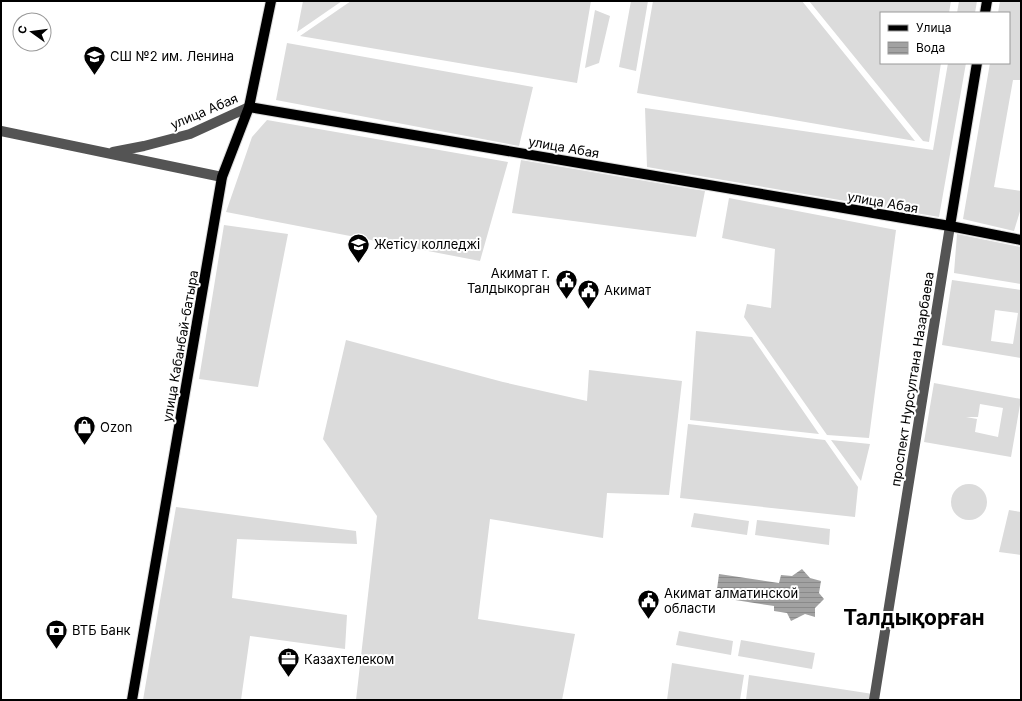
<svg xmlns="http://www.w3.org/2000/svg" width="1022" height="701" font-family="Inter,sans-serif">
	<defs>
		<pattern id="water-rules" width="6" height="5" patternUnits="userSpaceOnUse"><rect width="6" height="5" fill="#a2a2a2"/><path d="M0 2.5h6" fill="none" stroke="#8a8a8a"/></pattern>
	</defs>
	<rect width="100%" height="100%" fill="#fff"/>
	<path fill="#dbdbdb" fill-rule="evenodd" d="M 303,1 L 342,1 L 297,32 Z
		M 351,1 L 591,1 L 577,83 L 300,36 Z
		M 631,1 L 648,1 L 636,71 L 619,67 Z
		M 653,1 L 802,1 L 915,141 L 637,93 Z
		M 809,1 L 951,1 L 949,13 L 881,13 L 881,63 L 941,63 L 929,142 L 923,141 Z
		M 959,1 L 977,1 L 975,13 L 957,13 Z
		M 1000,1 L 1021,1 L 1021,80 L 1013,80 L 994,187 L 1021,191 L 1021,208 L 1014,231 L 963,219 L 990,63 L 1009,63 L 1009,13 L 998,13 Z
		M 595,10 L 610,16 L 599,63 L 585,68 Z
		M 287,43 L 533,87 L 519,146 L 276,100 Z
		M 948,63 L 966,63 L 939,217 L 647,167 L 645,108 L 933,150 Z
		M 267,120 L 508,162 L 480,261 L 226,212 L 252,137 Z
		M 521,160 L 705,191 L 696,237 L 512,213 Z
		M 729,198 L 896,230 L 869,438 L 827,435 L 744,317 L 747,304 L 771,308 L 775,249 L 722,238 Z
		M 224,225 L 288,234 L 258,387 L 199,379 Z
		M 957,234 L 1021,247 L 1021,284 L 954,273 Z
		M 952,280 L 1021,290 L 1021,358 L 942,345 ZM 995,310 L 1018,313 L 1013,344 L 991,341 Z
		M 696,331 L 752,337 L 819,434 L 690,420 Z
		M 346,340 L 503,382 L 587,401 L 589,370 L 682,381 L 669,495 L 607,493 L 603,538 L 490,519 L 478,619 L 575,634 L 562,700 L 356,700 L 377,516 L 323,439 Z
		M 934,383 L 1021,399 L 1011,457 L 924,442 ZM 980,404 L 1003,408 L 998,437 L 975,432 L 977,419 L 966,417 L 978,417 Z
		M 688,424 L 825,440 L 858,487 L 855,517 L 680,498 Z
		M 831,440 L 870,444 L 861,481 Z
		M951 502a18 18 0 1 1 36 0a18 18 0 1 1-36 0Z
		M 176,507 L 356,531 L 357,544 L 237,539 L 232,598 L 347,615 L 345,649 L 250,636 L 241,700 L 143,700 Z
		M 1009,510 L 1021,512 L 1021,555 L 999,552 Z
		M 694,513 L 749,521 L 747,535 L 691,527 Z
		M 757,520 L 830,529 L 829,545 L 755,535 Z
		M 679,631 L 733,641 L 731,655 L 676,645 Z
		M 741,640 L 815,653 L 812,669 L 738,656 Z
		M 672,663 L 744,675 L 740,700 L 667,700 Z
		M 749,675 L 873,694 L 872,700 L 746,700 Z"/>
	<path fill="url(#water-rules)" d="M 802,569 L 810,578 L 821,581 L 819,593 L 824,599 L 815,608 L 815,617 L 805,614 L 791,621 L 787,613 L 774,611 L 774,606 L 716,597 L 719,574 L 779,583 L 781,575 L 792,576 Z"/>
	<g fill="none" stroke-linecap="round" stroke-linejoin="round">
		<defs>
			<path id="major" d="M 985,13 L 987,1
				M 249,107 L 950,226 L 1021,240
				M 950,226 L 977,63
				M 132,700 L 222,177 L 249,107 L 271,1"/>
		</defs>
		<use href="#major" stroke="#dbdbdb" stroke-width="12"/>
		<path stroke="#545454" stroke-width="10" d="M 1,131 L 222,177
			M 113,152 L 144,146 L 190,134 L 249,107
			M 874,700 L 950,226"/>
		<use href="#major" stroke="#000" stroke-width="10"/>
	</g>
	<defs>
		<symbol id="school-pin" viewBox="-11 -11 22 30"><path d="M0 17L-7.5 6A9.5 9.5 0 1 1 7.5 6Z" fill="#000" stroke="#fff"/><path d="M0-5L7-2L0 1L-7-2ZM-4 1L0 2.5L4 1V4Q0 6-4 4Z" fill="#fff"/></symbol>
		<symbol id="university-pin" viewBox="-11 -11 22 30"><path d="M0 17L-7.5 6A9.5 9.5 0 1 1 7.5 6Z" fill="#000" stroke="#fff"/><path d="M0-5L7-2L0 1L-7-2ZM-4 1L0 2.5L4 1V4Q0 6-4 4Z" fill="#fff"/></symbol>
		<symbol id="civic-pin" viewBox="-11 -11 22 30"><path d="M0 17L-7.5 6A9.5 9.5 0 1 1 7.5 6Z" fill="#000" stroke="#fff"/><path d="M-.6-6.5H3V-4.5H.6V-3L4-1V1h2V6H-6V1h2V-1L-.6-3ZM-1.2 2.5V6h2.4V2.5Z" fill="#fff"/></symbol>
		<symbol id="shop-pin" viewBox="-11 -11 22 30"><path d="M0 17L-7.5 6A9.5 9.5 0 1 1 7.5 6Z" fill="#000" stroke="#fff"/><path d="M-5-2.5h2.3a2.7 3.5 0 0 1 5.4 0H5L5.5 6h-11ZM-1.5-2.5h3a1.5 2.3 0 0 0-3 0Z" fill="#fff"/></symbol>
		<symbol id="bank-pin" viewBox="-11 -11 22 30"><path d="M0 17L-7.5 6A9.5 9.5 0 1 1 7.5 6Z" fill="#000" stroke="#fff"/><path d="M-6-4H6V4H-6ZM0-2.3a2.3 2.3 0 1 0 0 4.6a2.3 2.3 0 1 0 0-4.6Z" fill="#fff"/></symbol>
		<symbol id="office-pin" viewBox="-11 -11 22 30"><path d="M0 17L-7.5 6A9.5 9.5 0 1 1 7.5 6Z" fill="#000" stroke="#fff"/><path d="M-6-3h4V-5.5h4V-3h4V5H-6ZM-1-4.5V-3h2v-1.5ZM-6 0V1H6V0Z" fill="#fff"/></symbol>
	</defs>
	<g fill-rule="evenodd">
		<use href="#school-pin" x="82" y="44" width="25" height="34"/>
		<use href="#university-pin" x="346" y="232" width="25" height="34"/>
		<use href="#civic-pin" x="554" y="268" width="25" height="34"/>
		<use href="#civic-pin" x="576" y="278" width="25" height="34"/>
		<use href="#shop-pin" x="72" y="414" width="25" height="34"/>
		<use href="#civic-pin" x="636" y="588" width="25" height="34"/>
		<use href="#bank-pin" x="44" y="618" width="25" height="34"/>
		<use href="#office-pin" x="276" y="646" width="25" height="34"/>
	</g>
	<g text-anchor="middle" stroke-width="4" stroke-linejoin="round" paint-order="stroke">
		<g font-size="13" fill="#000" stroke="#fff" text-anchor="start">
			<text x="110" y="61">СШ №2 им. Ленина</text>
			<text x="374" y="249">Жетісу колледжі</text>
			<text x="550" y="278" text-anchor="end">Акимат г.<tspan x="550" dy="15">Талдыкорган</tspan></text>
			<text x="604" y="295">Акимат</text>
			<text x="100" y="432">Ozon</text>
			<text x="664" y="598">Акимат алматинской<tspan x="664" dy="15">области</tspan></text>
			<text x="72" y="635">ВТБ Банк</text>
			<text x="304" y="664">Казахтелеком</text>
		</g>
		<g font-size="13" fill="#000" stroke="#fff">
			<text transform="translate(204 111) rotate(-23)" y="5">улица Абая</text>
			<text transform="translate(564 147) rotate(10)" y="5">улица Абая</text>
			<text transform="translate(883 202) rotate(10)" y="5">улица Абая</text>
			<text transform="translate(180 346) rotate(-80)" y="5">улица Кабанбай-батыра</text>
			<text transform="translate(912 379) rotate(-81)" y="5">проспект Нурсултана Назарбаева</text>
		</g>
		<g font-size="21" font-weight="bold" fill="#000" stroke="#fff">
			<text x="914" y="625">Талдықорған</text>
		</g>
	</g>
	<rect width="1022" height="701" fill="none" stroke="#000000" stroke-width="4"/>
	<rect x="880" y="12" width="130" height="52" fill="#ffffff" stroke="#999999"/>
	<rect x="888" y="25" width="20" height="6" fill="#000000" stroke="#999999"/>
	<text x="916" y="32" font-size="12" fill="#000000">Улица</text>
	<rect x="888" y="42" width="20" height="12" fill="url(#water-rules)" stroke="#999999"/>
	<text x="916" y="52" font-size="12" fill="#000000">Вода</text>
	<g transform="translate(32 32) rotate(284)"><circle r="19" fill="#ffffff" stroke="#999999"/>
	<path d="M0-3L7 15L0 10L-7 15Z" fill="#000000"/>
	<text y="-6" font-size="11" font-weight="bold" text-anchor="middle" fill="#000000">С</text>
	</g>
</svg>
